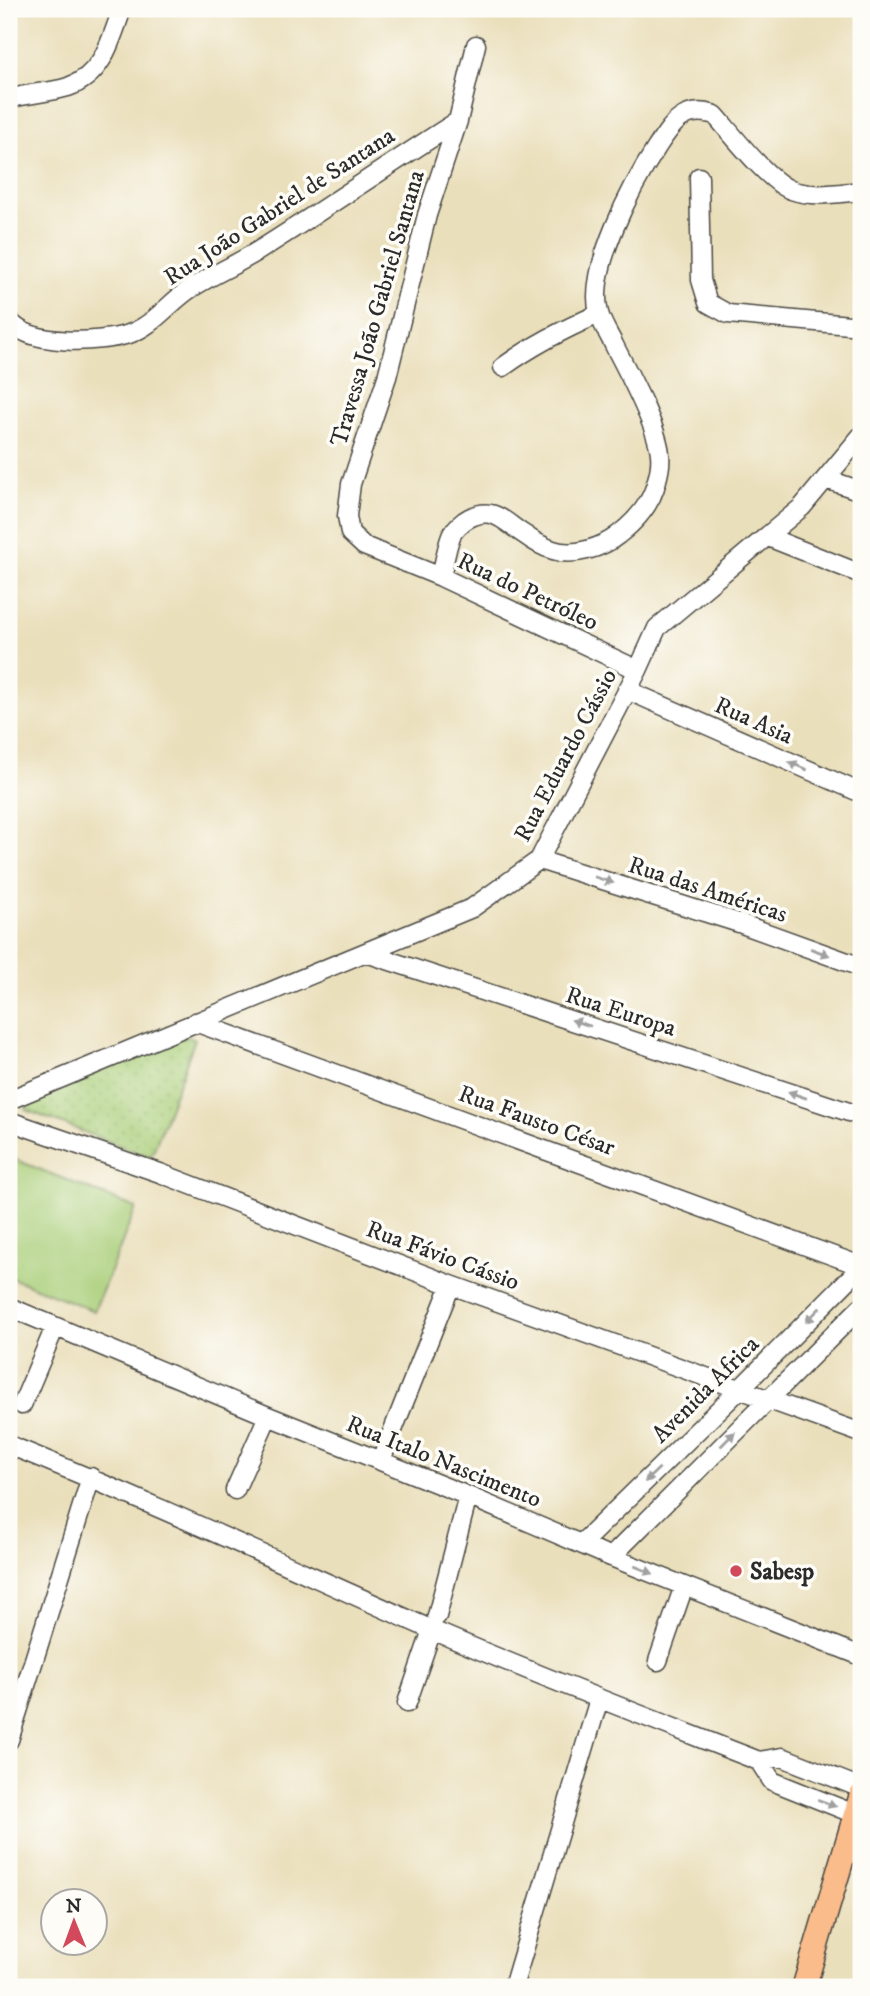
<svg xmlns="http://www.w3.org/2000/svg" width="870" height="1996" font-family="'IM FELL DW Pica',serif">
	<defs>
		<pattern id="park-dots" width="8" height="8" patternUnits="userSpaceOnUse" patternTransform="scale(1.75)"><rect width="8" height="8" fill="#a9ce78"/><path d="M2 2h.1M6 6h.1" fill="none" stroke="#92b168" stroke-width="1.8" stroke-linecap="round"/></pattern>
	</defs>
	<rect width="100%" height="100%" fill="#fdfcf7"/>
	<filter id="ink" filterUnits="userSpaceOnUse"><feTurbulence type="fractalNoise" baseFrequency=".0143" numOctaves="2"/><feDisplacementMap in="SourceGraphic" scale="14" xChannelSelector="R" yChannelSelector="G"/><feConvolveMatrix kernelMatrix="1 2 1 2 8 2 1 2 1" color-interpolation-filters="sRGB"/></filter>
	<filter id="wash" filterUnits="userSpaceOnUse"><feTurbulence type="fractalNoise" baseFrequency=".00686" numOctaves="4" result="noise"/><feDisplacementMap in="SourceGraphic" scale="28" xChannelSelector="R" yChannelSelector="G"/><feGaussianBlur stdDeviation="1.57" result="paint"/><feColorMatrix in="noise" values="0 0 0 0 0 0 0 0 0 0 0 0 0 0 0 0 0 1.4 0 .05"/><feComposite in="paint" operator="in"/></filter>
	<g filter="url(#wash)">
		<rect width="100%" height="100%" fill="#eadfbb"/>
		<path fill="#a9ce78" stroke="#6a7c52" stroke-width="2" d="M 9,1157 L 136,1208 L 94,1311 L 9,1277 Z"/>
		<path fill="url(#park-dots)" stroke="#6a7c52" stroke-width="2" d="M 187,1036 L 195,1039 L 153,1152 L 149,1157 L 26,1110 L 31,1098 Z"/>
	</g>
	<g filter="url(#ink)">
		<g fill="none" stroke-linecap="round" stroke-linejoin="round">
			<defs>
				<path id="minor" d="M 476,45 L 458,121 L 427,215 L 387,377 L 351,484 L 347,516 L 350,533 L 364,546 L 441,577 L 638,670
					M 9,99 C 28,93 49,93 68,87 C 103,75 111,40 122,9
					M 699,177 L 701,280 L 708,303 L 728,314 L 861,326
					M 9,320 C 29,347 100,343 129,334 C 155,325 171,300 193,287 C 214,274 237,264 258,251 C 325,209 391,163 458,121
					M 503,367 C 533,345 564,329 599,314
					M 826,479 L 861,491
					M 768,537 L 861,574
					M 441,577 C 444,564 446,549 451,536 C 454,529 463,521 469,518 C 495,505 505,523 525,535 C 533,541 544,547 553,550 C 573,557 602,548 618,535 C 635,522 652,503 657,480 C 659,473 661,462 660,454 C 658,428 628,372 615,347 C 610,336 602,325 599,313 C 587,269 633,184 657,147 C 672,124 684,105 715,115 C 732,134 769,182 791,190 C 814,198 838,193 861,191
					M 627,690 L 861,793
					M 539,860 L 742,924 L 861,967
					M 366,953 L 861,1116
					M 195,1022 L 861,1266
					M 9,1100 L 472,908 L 539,860 L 638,670 L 657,628 L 802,507 L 861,436
					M 9,1121 L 160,1173 L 451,1285 L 861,1433
					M 9,1307 L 268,1416 L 468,1496 L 611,1557 L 861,1656
					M 22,1405 L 55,1327
					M 9,1445 C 151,1502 290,1567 430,1629 C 538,1676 649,1718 759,1761
					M 381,1460 L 451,1285
					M 235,1490 L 268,1416
					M 581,1544 L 740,1389 L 861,1267
					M 611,1557 L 861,1307
					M 437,1616 L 468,1496
					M 658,1661 L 684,1586
					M 407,1703 L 432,1630
					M 9,1740 L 91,1477
					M 857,1815 L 772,1781 L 759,1761 L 782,1757 L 861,1788
					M 513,1987 L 599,1699"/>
				<path id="major" d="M 804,1987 L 861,1796"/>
			</defs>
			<use href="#minor" stroke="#484641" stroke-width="21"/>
			<use href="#major" stroke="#484641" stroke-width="26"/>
			<use href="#minor" stroke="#fff" stroke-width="18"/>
			<use href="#major" stroke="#f9bc8a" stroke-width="23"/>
		</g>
		<defs><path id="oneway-solid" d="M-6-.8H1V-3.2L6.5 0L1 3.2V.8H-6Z" transform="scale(1.75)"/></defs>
		<g fill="#a0a0a0">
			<use href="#oneway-solid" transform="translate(798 766) rotate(-157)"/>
			<use href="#oneway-solid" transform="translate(604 880) rotate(18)"/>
			<use href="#oneway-solid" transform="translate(820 952) rotate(20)"/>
			<use href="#oneway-solid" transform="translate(581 1023) rotate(-162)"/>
			<use href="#oneway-solid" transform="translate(797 1095) rotate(-161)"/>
			<use href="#oneway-solid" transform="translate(813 1315) rotate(135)"/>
			<use href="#oneway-solid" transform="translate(728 1439) rotate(-45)"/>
			<use href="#oneway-solid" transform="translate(652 1475) rotate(136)"/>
			<use href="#oneway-solid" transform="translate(644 1570) rotate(22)"/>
			<use href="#oneway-solid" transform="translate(827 1803) rotate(21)"/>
		</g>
	</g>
	<circle fill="#d1495b" stroke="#fdfcf7" stroke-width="2.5" cx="736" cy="1571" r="7"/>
	<g text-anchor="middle" stroke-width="7" stroke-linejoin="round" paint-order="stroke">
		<g font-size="24" fill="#2b2b2b" stroke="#fdfcf7">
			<text transform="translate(279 206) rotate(-33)" y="8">Rua João Gabriel de Santana</text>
			<text transform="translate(377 308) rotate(-74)" y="8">Travessa João Gabriel Santana</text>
			<text transform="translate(528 591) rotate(25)" y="8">Rua do Petróleo</text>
			<text transform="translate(754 720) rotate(24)" y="8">Rua Asia</text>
			<text transform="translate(565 755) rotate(-62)" y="8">Rua Eduardo Cássio</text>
			<text transform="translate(708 889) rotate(18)" y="8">Rua das Américas</text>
			<text transform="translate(621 1011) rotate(18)" y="8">Rua Europa</text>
			<text transform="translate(537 1120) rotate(20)" y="8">Rua Fausto César</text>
			<text transform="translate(443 1255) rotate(20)" y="8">Rua Fávio Cássio</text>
			<text transform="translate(705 1389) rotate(-45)" y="8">Avenida Africa</text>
			<text transform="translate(444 1461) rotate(22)" y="8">Rua Italo Nascimento</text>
		</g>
		<g font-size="24" font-weight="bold" fill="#2b2b2b" stroke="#fdfcf7" text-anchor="start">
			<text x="750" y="1579">Sabesp</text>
		</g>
	</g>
	<rect width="870" height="1996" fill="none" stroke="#fdfcf7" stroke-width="35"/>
	<g transform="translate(74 1922) rotate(359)"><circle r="33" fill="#fdfcf7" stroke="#a9a8a5" stroke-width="2"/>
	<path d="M0-5L12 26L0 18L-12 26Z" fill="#d1495b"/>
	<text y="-10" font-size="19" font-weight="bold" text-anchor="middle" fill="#2b2b2b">N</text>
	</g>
</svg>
